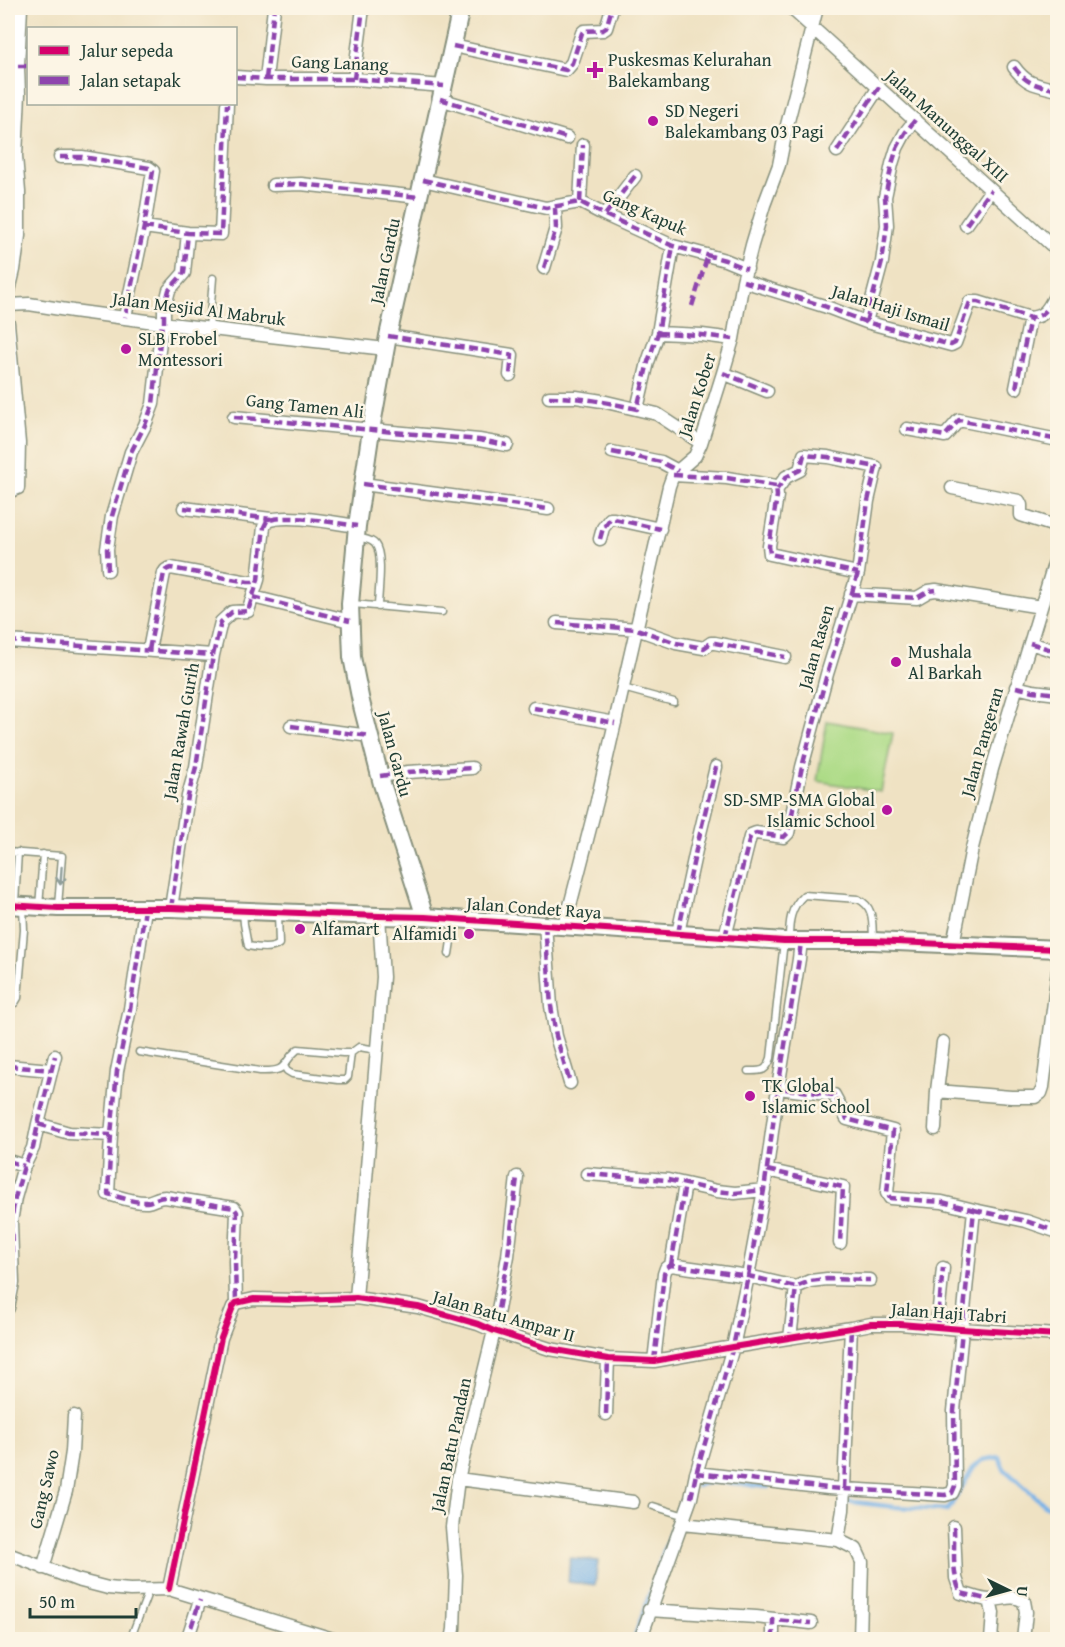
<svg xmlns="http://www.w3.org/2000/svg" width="1065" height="1647" font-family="'Gentium Book Plus',serif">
	<rect width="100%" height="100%" fill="#fcf5e5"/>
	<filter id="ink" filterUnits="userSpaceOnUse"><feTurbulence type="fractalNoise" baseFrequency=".0167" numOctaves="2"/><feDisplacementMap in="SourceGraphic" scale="12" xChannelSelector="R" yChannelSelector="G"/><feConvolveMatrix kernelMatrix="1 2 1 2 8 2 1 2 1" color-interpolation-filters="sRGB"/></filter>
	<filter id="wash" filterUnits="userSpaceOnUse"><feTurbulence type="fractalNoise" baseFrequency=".008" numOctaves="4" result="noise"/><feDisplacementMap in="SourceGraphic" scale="24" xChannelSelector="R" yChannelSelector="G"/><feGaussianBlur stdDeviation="1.35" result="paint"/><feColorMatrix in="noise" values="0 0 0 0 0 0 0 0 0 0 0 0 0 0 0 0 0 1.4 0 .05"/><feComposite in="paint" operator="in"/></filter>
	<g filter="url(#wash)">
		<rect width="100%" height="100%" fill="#efe2c3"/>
		<path fill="#addb87" stroke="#668c5e" stroke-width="1.5" d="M 827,721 L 893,733 L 881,792 L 817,781 Z"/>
		<path fill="#75b1e7" stroke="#4a778e" stroke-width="1.5" d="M 570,1558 L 598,1561 L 595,1585 L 568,1582 Z"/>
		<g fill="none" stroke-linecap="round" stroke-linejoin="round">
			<path stroke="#75b1e7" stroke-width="4.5" d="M 697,1486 C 709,1477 752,1486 768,1487
				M 845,1501 L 895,1507 L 948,1510 L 974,1467 L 983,1460 L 999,1457 L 1004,1469 L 1046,1506 L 1058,1507
				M 634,1640 L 681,1501 L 689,1493"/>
		</g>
	</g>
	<g filter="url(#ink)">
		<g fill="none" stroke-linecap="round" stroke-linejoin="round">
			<defs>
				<path id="service" d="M 209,329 L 213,278
					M 357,537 C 363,539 371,539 375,544 C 384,555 378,593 378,607
					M 353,604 L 442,612
					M 623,688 L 674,702
					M 8,852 L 62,856 L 58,906
					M 15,903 L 18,852
					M 39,907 L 43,854
					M 243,912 L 244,924 L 248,946 C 258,948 272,950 279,944 L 278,913
					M 789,940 C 789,922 790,908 804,895 L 858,899 C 875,907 872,923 873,940
					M 449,954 L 454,922
					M 8,1005 L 15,1003 L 18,998 L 24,930 L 23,906
					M 139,1052 L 260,1071 C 290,1072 280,1064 298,1049 L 343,1053 L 351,1053 L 359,1047 L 377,1050
					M 284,1066 L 287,1071 L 292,1074 L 338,1080 L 345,1080 L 348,1077 L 351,1053
					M 748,1071 C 762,1071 766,1072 771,1058 L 784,941
					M 653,1506 L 685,1516
					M 130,1640 L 149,1590"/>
				<path id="minor" d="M 791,8 L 1058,251
					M 453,46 L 566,70 L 572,63 L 582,33 L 584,31 L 603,30 L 606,28 L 612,8
					M 1014,67 C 1027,85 1037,85 1058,90
					M 236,77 L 266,79 L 354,79 L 444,86
					M 266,79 L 274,8
					M 354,79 L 363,8
					M 440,99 L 567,138
					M 837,151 L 879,87
					M 60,157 L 82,157 L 149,168 L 153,171 L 144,227 L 125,317
					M 423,180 L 546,208 L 580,202 L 605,215 L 673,246 L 725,260 L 747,269
					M 273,185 L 301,184 L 419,197
					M 580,202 L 583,145
					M 605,215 L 635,176
					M 966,225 L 991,190
					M 144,227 L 188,233 L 221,234 L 227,104
					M 544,268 L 556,228 L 555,208
					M 743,281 L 824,306 L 866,322 L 951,345 L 955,343 L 970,302 L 978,302 L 1030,318 C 1048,316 1049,305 1058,291
					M 8,295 L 14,270 L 19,236 L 19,192 L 16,156 L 19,94 L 18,66 L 21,8
					M 8,305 L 29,304 L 73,311 L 162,323 L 270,336 L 386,349
					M 866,322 L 882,262 L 887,225 L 885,197 L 892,164 L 897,148 L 905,133 L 915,120
					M 8,323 L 19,443 L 18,488 L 8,492
					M 164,323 L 164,310 L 169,290 L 184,273 L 188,233
					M 658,333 L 702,335 L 733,339
					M 388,336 L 512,355 L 510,375
					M 723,373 L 767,391
					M 1016,388 L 1030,318
					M 549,397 L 576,397 L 602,401 L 657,414 L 701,443
					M 637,409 L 648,362 L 658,333 L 673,246
					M 234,417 L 479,440 L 507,445
					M 907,429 L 945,436 L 959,420 L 1058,440
					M 612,452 L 661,462 L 678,471
					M 673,475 L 727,478 L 776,486 L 777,496 L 769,546 L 770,554 L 858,573
					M 363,484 L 548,509
					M 952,488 L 1019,501 L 1021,505 L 1021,515 L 1058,527
					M 184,508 L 271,519
					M 600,539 L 603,528 L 610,519 L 614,519 L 660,529
					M 108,570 L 107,549 L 112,516 L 131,452 L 145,425 L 153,404 L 162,323
					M 851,594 L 917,598 L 929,591 L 936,590 L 1041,607
					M 253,597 L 350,621
					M 557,623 L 637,629 L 676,643 L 704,648 L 711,643 L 715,643 L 785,657
					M 8,641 L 213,655
					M 1030,643 L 1058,652
					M 149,650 L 164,573 L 166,570 L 171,568 L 248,582 L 253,582 L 258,580
					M 1016,687 L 1033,691 L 1058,694
					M 534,708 L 615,723
					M 291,726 L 370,736
					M 380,776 L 408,772 L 472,768
					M 171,908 L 188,796 L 196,767 L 213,655 L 221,622 L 232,612 L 248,611 L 258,580 L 264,527 L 267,521 C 286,513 335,523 357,526
					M 145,909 L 130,1009 L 117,1071 L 111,1135 L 108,1194 C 120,1197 135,1203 147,1202 C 154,1201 157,1197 165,1197 L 234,1208 L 237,1212 L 235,1261 L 236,1303
					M 545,924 L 551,1006 L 556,1036 L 570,1083
					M 565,925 L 597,801 L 669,486 L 673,475 L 695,456 L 701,443 L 723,373 L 733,339 L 743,281 L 752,245 L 764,205 L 779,165 L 787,125 L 817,8
					M 678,933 L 696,850 L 716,767
					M 725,937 L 750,837 L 751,835 L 756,833 L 784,837 L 788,833 L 802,767 L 827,674 L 858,573 L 868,501 L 876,467 L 828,457 L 804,455 L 800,470 L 786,477 L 777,489
					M 953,944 L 972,848 L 992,769 L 1058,551
					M 943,1042 L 937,1091 L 1011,1097 L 1035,1097 L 1041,1093 L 1043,1087 L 1058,971
					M 8,1066 L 51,1070
					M 38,1124 L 55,1056
					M 935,1129 L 937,1091
					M 8,1161 L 24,1166
					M 767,1170 L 843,1187 L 840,1243
					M 587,1174 L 668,1180 L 717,1191 L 735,1193 L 764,1190
					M 974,1210 L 1026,1221 L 1058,1232
					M 671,1265 L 685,1184
					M 356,1298 L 383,977 L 379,916
					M 8,1308 L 13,1283 L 11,1222 L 15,1198 L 24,1166 L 33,1148 L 38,1124 L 69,1133 L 111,1135
					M 937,1327 L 943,1268
					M 851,1328 L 843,1510 L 838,1540 L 856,1549 L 862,1562 L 860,1640
					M 790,1338 L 796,1287
					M 654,1361 L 664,1274 L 666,1268 L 671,1265 L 748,1276 L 796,1287 L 810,1281 L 827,1279 L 870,1280
					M 606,1414 L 608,1359
					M 696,1473 L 828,1488 L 945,1495 L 952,1493 L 955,1486 L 954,1411 L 974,1210 L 942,1202 L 890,1198 L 887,1193 L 893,1131 L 847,1119 L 834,1095 L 778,1088
					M 458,1479 L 633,1502
					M 682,1524 L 838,1540
					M 954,1527 L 956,1578 L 961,1593 C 970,1595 981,1600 990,1600 C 1003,1600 1012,1594 1024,1601 L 1026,1612 L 1023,1640
					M 8,1554 L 77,1580 L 108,1588 L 130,1590 L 169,1589 L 336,1640
					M 43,1568 L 66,1491 L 72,1452 L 74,1416
					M 169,1589 L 221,1338 L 233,1307 L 236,1303 L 254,1299 L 297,1300 L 356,1298 L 418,1307 L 478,1324 L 494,1331 L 550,1349 L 608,1359 L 654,1361 L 733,1347 L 851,1328 L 871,1324 L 900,1324 L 961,1329 L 1058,1335
					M 990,1600 L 993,1613 L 991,1640
					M 649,1610 L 756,1617 L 811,1623
					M 773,1620 L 773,1640
					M 187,1640 L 200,1600
					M 452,1640 L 454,1629 L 456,1575 L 452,1527 L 458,1479 L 494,1331 L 508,1256 L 517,1177
					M 640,1640 L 691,1498 L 696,1474 L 733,1347 L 748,1276 L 764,1190 L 778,1088 L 799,959 L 801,941"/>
				<path id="tertiary" d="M 8,905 L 58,908 L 171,908 L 379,916 L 425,917 L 784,941 L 873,941 L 1058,949
					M 425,917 L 382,784 L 361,702 L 352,657 L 350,604 L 357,526 L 371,430 L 388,336 L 461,8"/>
			</defs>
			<use href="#service" stroke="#87907c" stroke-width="9"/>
			<use href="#minor" stroke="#87907c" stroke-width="15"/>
			<use href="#tertiary" stroke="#87907c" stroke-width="20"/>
			<use href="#service" stroke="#fff" stroke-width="6"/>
			<use href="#minor" stroke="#fff" stroke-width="12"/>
			<use href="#tertiary" stroke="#fff" stroke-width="16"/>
			<path stroke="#8e44ad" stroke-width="4.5" stroke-dasharray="9 4.5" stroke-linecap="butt" d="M 453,46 L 566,70 L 572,63 L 582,33 L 584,31 L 603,30 L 606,28 L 612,8
				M 18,66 L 28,66
				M 1014,67 C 1027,85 1037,85 1058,90
				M 236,77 L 266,79 L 354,79 L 444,86
				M 266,79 L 274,8
				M 354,79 L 363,8
				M 440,99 L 567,138
				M 8,141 L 16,141
				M 837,151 L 879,87
				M 60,157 L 82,157 L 149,168 L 153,171 L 144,227 L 125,317
				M 423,180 L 546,208 L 580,202 L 605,215 L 673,246 L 725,260 L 747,269
				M 273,185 L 301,184 L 419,197
				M 580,202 L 583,145
				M 605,215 L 635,176
				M 966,225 L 991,190
				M 144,227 L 188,233 L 221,234 L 227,104
				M 544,268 L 556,228 L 555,208
				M 743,281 L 824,306 L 866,322 L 951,345 L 955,343 L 970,302 L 978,302 L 1030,318 C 1048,316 1049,305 1058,291
				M 692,306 L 708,255
				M 866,322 L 882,262 L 887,225 L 885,197 L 892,164 L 897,148 L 905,133 L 915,120
				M 164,323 L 164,310 L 169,290 L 184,273 L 188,233
				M 658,333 L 702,335 L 733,339
				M 388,336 L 512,355 L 510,375
				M 723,373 L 767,391
				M 1016,388 L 1030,318
				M 549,397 C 580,397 607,402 637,409 L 648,362 L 658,333 L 673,246
				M 234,417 L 479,440 L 507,445
				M 907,429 L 945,436 L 959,420 L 1058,440
				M 612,452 L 661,462 L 678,471
				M 673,475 L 727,478 L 776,486 L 777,496 L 769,546 L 770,554 L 858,573
				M 363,484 L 548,509
				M 184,508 L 271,519
				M 600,539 L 603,528 L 610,519 L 614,519 L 660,529
				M 108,570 L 107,549 L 112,516 L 131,452 L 145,425 L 153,404 L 162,323
				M 851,594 L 917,598 L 929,591 L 936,590
				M 253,597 L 350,621
				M 557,623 L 637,629 L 676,643 L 704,648 L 711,643 L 715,643 L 785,657
				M 8,641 L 213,655
				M 1030,643 L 1058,652
				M 149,650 L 164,573 L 166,570 L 171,568 L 248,582 L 253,582 L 258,580
				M 1016,687 L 1033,691 L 1058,694
				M 534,708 L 615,723
				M 291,726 L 370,736
				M 380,776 L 408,772 L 472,768
				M 171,908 L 188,796 L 196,767 L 213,655 L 221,622 L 232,612 L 248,611 L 258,580 L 264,527 L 267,521 C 286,513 335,523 357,526
				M 145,909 L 130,1009 L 117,1071 L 111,1135 L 108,1194 C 120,1197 135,1203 147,1202 C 154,1201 157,1197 165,1197 L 234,1208 L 237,1212 L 235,1261 L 236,1303
				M 545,924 L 551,1006 L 556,1036 L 570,1083
				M 678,933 L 696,850 L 716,767
				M 725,937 L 750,837 L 751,835 L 756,833 L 784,837 L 788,833 L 802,767 L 827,674 L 858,573 L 868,501 L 876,467 L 828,457 L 804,455 L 800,470 L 786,477 L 777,489
				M 8,1066 L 51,1070
				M 38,1124 L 55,1056
				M 8,1161 L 24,1166
				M 767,1170 L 843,1187 L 840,1243
				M 587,1174 L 668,1180 L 717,1191 L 735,1193 L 764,1190
				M 974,1210 L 1026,1221 L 1058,1232
				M 671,1265 L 685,1184
				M 8,1308 L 13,1283 L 11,1222 L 15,1198 L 24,1166 L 33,1148 L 38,1124 L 69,1133 L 111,1135
				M 937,1327 L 943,1268
				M 498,1332 L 494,1331 L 508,1256 L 517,1177
				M 793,1337 L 790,1338 L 796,1287
				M 654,1361 L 664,1274 L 666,1268 L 671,1265 L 748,1276 L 796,1287 L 810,1281 L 827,1279 L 870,1280
				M 606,1414 L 608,1359
				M 696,1473 L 828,1488 L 945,1495 L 952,1493 L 955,1486 L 954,1411 L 974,1210 L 942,1202 L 890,1198 L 887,1193 L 893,1131 L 847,1119 L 834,1095 L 778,1088
				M 844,1489 L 851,1328
				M 691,1498 L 696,1474 L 733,1347 L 748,1276 L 764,1190 L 778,1088 L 799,959 L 801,941
				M 954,1527 C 955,1548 951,1575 961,1593 L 990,1600
				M 187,1640 L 200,1600
				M 320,1640 L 322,1635
				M 773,1640 L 773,1620 L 811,1623"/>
			<defs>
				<path id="cycleway" d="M 8,905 L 58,908 L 171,908 L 379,916 L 425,917 L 784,941 L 873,941 L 1058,949
					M 169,1589 L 221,1338 L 233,1307 L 236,1303 L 254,1299 L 297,1300 L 356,1298 L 418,1307 L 478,1324 L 494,1331 L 550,1349 L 608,1359 L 654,1361 L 733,1347 L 851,1328 L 871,1324 L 900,1324 L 961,1329 L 1058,1335"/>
			</defs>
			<use href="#cycleway" stroke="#fcf5e5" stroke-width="10"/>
			<use href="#cycleway" stroke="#d6006c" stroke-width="6"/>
		</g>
		<defs><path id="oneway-shaft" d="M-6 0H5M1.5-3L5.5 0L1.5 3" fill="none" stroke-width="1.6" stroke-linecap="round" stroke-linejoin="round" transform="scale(1.5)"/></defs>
		<use stroke="#8f9e9a" href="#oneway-shaft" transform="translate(61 876) rotate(94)"/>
	</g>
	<g fill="#b5179e" stroke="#fcf5e5" stroke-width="2">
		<path d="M592 61h6v6h6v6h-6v6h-6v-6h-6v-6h6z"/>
		<circle cx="653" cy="121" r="6"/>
		<circle cx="126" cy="349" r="6"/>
		<circle cx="896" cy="662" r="6"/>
		<circle cx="887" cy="810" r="6"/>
		<circle cx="300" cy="929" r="6"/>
		<circle cx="469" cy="934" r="6"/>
		<circle cx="750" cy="1096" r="6"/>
	</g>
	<g text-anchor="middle" stroke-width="5" stroke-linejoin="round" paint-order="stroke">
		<g font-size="18" fill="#1f3d34" stroke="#fcf5e5" text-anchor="start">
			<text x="608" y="66">Puskesmas Kelurahan<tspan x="608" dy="21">Balekambang</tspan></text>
			<text x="665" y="117">SD Negeri<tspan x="665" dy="21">Balekambang 03 Pagi</tspan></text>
			<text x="138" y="345">SLB Frobel<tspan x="138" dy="21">Montessori</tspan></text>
			<text x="908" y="658">Mushala<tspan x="908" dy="21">Al Barkah</tspan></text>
			<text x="875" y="806" text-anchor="end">SD-SMP-SMA Global<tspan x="875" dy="21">Islamic School</tspan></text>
			<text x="312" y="935">Alfamart</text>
			<text x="457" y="940" text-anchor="end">Alfamidi</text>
			<text x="762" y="1092">TK Global<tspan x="762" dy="21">Islamic School</tspan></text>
		</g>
		<g font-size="18" fill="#1f3d34" stroke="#fcf5e5">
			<text transform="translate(340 63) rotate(2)" y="6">Gang Lanang</text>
			<text transform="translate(947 126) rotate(42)" y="6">Jalan Manunggal XIII</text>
			<text transform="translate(645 212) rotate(24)" y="6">Gang Kapuk</text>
			<text transform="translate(385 261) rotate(-78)" y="6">Jalan Gardu</text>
			<text transform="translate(891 308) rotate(17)" y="6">Jalan Haji Ismail</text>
			<text transform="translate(199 309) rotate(7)" y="6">Jalan Mesjid Al Mabruk</text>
			<text transform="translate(697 395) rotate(-72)" y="6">Jalan Kober</text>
			<text transform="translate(305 406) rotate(6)" y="6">Gang Tamen Ali</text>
			<text transform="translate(816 647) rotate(-74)" y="6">Jalan Rasen</text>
			<text transform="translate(181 731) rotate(-80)" y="6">Jalan Rawah Gurih</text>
			<text transform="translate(982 742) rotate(-74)" y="6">Jalan Pangeran</text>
			<text transform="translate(395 754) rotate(75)" y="6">Jalan Gardu</text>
			<text transform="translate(534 908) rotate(4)" y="6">Jalan Condet Raya</text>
			<text transform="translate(949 1313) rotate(4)" y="6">Jalan Haji Tabri</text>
			<text transform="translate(504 1316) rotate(16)" y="6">Jalan Batu Ampar II</text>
			<text transform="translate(451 1445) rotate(-78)" y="6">Jalan Batu Pandan</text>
			<text transform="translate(44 1489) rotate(-77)" y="6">Gang Sawo</text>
		</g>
	</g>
	<rect width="1065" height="1647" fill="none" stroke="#fcf5e5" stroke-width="30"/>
	<rect x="27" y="27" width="210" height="78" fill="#fcf5e5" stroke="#a4ab9e" stroke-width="1.5"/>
	<rect x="39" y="46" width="30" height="9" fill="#d6006c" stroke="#a4ab9e" stroke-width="1.5"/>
	<text x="81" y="57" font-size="18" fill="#1f3d34">Jalur sepeda</text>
	<rect x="39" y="76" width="30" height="9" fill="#8e44ad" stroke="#a4ab9e" stroke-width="1.5"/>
	<text x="81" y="87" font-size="18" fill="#1f3d34">Jalan setapak</text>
	<g transform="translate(1008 1590) rotate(95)" stroke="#fcf5e5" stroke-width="4.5" paint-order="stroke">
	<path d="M0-4.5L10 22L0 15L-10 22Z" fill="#1f3d34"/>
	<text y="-9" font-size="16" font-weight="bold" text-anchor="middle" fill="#1f3d34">U</text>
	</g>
	<path d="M30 1608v9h106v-9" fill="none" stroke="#1f3d34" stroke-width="3"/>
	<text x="39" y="1608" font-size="18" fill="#1f3d34" stroke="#fcf5e5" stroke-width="4.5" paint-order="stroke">50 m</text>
</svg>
